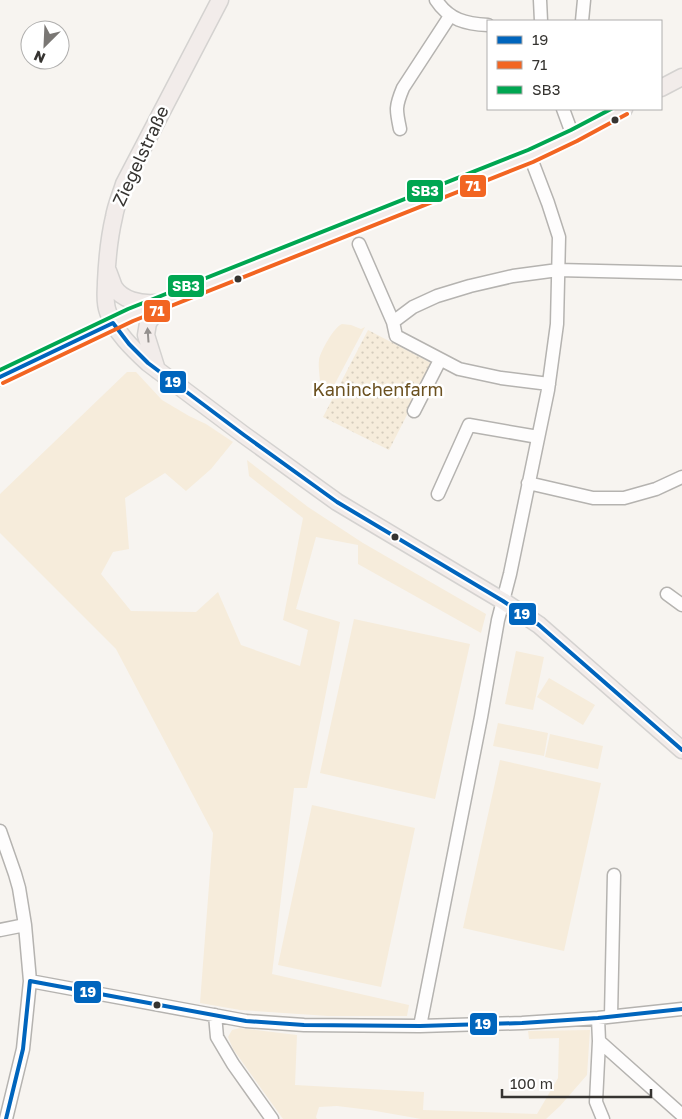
<svg xmlns="http://www.w3.org/2000/svg" width="682" height="1119" font-family="'Golos Text',sans-serif">
	<defs>
		<pattern id="garden-dots" width="8" height="8" patternUnits="userSpaceOnUse" patternTransform="scale(1.25)"><rect width="8" height="8" fill="#f6ecdb"/><path d="M2 2h.1M6 6h.1" fill="none" stroke="#d4cbbc" stroke-width="1.8" stroke-linecap="round"/></pattern>
	</defs>
	<rect width="100%" height="100%" fill="#f7f4f0"/>
	<path fill="#f6ecdb" d="M 342,324 L 351,325 L 361,329 L 365,327 L 330,393 L 320,384 C 320,376 318,368 319,360 C 320,352 334,327 342,324 Z
		M 127,372 L 136,372 L 162,400 L 189,416 L 206,424 L 233,442 L 211,469 L 186,491 L 165,473 L 125,498 L 129,549 L 113,552 L 101,574 L 131,611 L 196,612 L 218,592 L 241,645 L 300,666 L 308,630 L 283,620 L 303,518 L 249,476 L 247,460 L 308,507 L 363,543 L 486,614 L 481,633 L 358,564 L 358,545 L 316,537 L 296,609 L 340,622 L 307,788 L 294,788 L 272,974 L 409,1005 L 407,1016 L 328,1016 L 240,1010 L 200,1003 L 213,833 L 116,649 L 0,533 L 0,494 Z
		M 354,619 L 470,644 L 435,799 L 320,773 Z
		M 516,651 L 544,657 L 533,710 L 505,704 Z
		M 549,678 L 595,705 L 583,725 L 537,697 Z
		M 498,723 L 548,733 L 544,756 L 493,746 Z
		M 550,734 L 603,746 L 598,769 L 545,757 Z
		M 500,760 L 601,783 L 564,951 L 463,928 Z
		M 312,805 L 415,828 L 381,987 L 278,965 Z
		M 240,1028 L 297,1035 L 295,1085 L 424,1092 L 423,1110 L 537,1114 L 558,1078 L 559,1038 L 529,1039 L 528,1031 L 590,1030 L 587,1075 L 560,1106 L 546,1119 L 421,1119 L 370,1110 L 337,1106 L 319,1107 L 316,1117 L 317,1119 L 283,1119 L 233,1049 L 228,1037 L 232,1030 Z"/>
	<path fill="url(#garden-dots)" d="M 368,330 L 433,364 L 389,450 L 323,417 Z"/>
	<g fill="none" stroke-linecap="round" stroke-linejoin="round">
		<defs>
			<path id="minor" d="M 436,0 C 449,20 466,24 488,25
				M 540,0 L 541,21
				M 582,21 L 584,0
				M 563,109 L 570,128 L 574,136
				M 400,129 C 396,110 395,107 403,88 L 450,16
				M 359,244 L 393,322 L 396,336 L 459,369 L 501,378 L 549,384
				M 393,322 L 413,307 L 437,296 L 470,286 L 513,276 L 558,270 L 682,273
				M 414,411 L 440,360
				M 528,483 L 593,498 L 624,498 L 656,489 L 682,477
				M 438,494 L 469,425 L 538,437
				M 667,594 L 682,605
				M 0,831 L 15,874 L 19,888 L 25,925 L 30,981 L 23,1049 L 6,1119
				M 0,930 L 25,925
				M 30,981 L 246,1021 L 304,1025 L 420,1026 L 522,1023 L 598,1018 L 682,1009
				M 215,1015 L 217,1037 L 233,1064 L 272,1119
				M 611,1016 L 614,875
				M 598,1018 L 599,1041 L 682,1115
				M 420,1026 L 481,717 L 498,620 L 510,574 L 548,390 L 557,324 L 559,237 L 548,203 L 530,156
				M 599,1041 L 596,1102 L 603,1119"/>
			<path id="major" d="M 220,0 L 124,184 C 121,194 116,205 114,217 C 109,238 107,260 106,282 C 106,292 104,302 108,312 C 115,332 133,349 148,363 L 244,435 L 337,502 L 503,601 L 539,625 L 682,750
				M 661,88 L 682,77
				M 108,271 C 110,276 112,282 114,287 C 122,300 140,304 155,303
				M 157,370 L 146,335 L 148,323 L 162,303
				M 0,377 L 130,315 L 530,156 L 574,136 L 624,109"/>
		</defs>
		<use href="#minor" stroke="#b5b3b0" stroke-width="15"/>
		<use href="#major" stroke="#d4d2d0" stroke-width="19"/>
		<use href="#minor" stroke="#fefdfd" stroke-width="12"/>
		<use href="#major" stroke="#f2ecea" stroke-width="16"/>
		<defs>
			<path id="bus-1" d="M 0,377 L 113,323 L 129,344 L 148,363 L 244,435 L 337,502 L 503,601 L 539,625 L 682,750
				M 6,1119 L 23,1049 L 30,981 L 246,1021 L 304,1025 L 420,1026 L 522,1023 L 598,1018 L 682,1009"/>
			<path id="bus-2" d="M 3,383 L 133,321 L 533,162 L 577,141 L 627,114"/>
			<path id="bus-3" d="M 0,370 L 128,309 L 528,150 L 571,130 L 611,109"/>
		</defs>
		<use href="#bus-1" stroke="#fff" stroke-width="8"/>
		<use href="#bus-2" stroke="#fff" stroke-width="8"/>
		<use href="#bus-3" stroke="#fff" stroke-width="8"/>
		<use href="#bus-1" stroke="#0065bd" stroke-width="4"/>
		<use href="#bus-2" stroke="#f26522" stroke-width="4"/>
		<use href="#bus-3" stroke="#00a651" stroke-width="4"/>
	</g>
	<defs><path id="oneway-solid" d="M-6-.8H1V-3.2L6.5 0L1 3.2V.8H-6Z" transform="scale(1.25)"/></defs>
	<use fill="#94908e" href="#oneway-solid" transform="translate(148 335) rotate(-94)"/>
	<g fill="#363431" stroke="#fff" stroke-width="2">
		<circle cx="615" cy="120" r="4.5"/>
		<circle cx="238" cy="279" r="4.5"/>
		<circle cx="395" cy="537" r="4.5"/>
		<circle cx="157" cy="1005" r="4.5"/>
	</g>
	<g text-anchor="middle" stroke-width="5" stroke-linejoin="round" paint-order="stroke">
		<g font-size="18" fill="#363431" stroke="#fff">
			<text transform="translate(141 156) rotate(-65)" y="6">Ziegelstraße</text>
		</g>
		<g font-size="18" fill="#6b5120" stroke="#fff">
			<text x="378" y="396">Kaninchenfarm</text>
		</g>
	</g>
	<g stroke="#fff" stroke-width="2">
		<rect x="459" y="174" width="28" height="24" rx="5" fill="#f26522"/>
		<rect x="406" y="179" width="38" height="24" rx="5" fill="#00a651"/>
		<rect x="167" y="274" width="38" height="24" rx="5" fill="#00a651"/>
		<rect x="143" y="299" width="28" height="24" rx="5" fill="#f26522"/>
		<rect x="159" y="370" width="28" height="24" rx="5" fill="#0065bd"/>
		<rect x="508" y="602" width="29" height="24" rx="5" fill="#0065bd"/>
		<rect x="73" y="980" width="29" height="24" rx="5" fill="#0065bd"/>
		<rect x="469" y="1012" width="29" height="24" rx="5" fill="#0065bd"/>
	</g>
	<g font-size="14" text-anchor="middle" font-weight="bold" fill="#fff">
		<text x="473" y="191">71</text>
		<text x="425" y="196">SB3</text>
		<text x="186" y="291">SB3</text>
		<text x="157" y="316">71</text>
		<text x="173" y="387">19</text>
		<text x="522" y="619">19</text>
		<text x="88" y="997">19</text>
		<text x="483" y="1029">19</text>
	</g>
	<rect x="487" y="20" width="175" height="90" fill="#ffffff" stroke="#afaead"/>
	<rect x="497" y="36" width="25" height="8" fill="#0065bd" stroke="#afaead"/>
	<text x="532" y="45" font-size="15" fill="#363431">19</text>
	<rect x="497" y="61" width="25" height="8" fill="#f26522" stroke="#afaead"/>
	<text x="532" y="70" font-size="15" fill="#363431">71</text>
	<rect x="497" y="86" width="25" height="8" fill="#00a651" stroke="#afaead"/>
	<text x="532" y="95" font-size="15" fill="#363431">SB3</text>
	<g transform="translate(45 45) rotate(204)"><circle r="24" fill="#ffffff" stroke="#afaead"/>
	<path d="M0-4L9 19L0 12L-9 19Z" fill="#7a7774"/>
	<text y="-8" font-size="14" font-weight="bold" text-anchor="middle" fill="#363431">N</text>
	</g>
	<path d="M502 1089v8h149v-8" fill="none" stroke="#363431" stroke-width="2.5"/>
	<text x="510" y="1089" font-size="15" fill="#363431" stroke="#ffffff" stroke-width="4" paint-order="stroke">100 m</text>
</svg>
